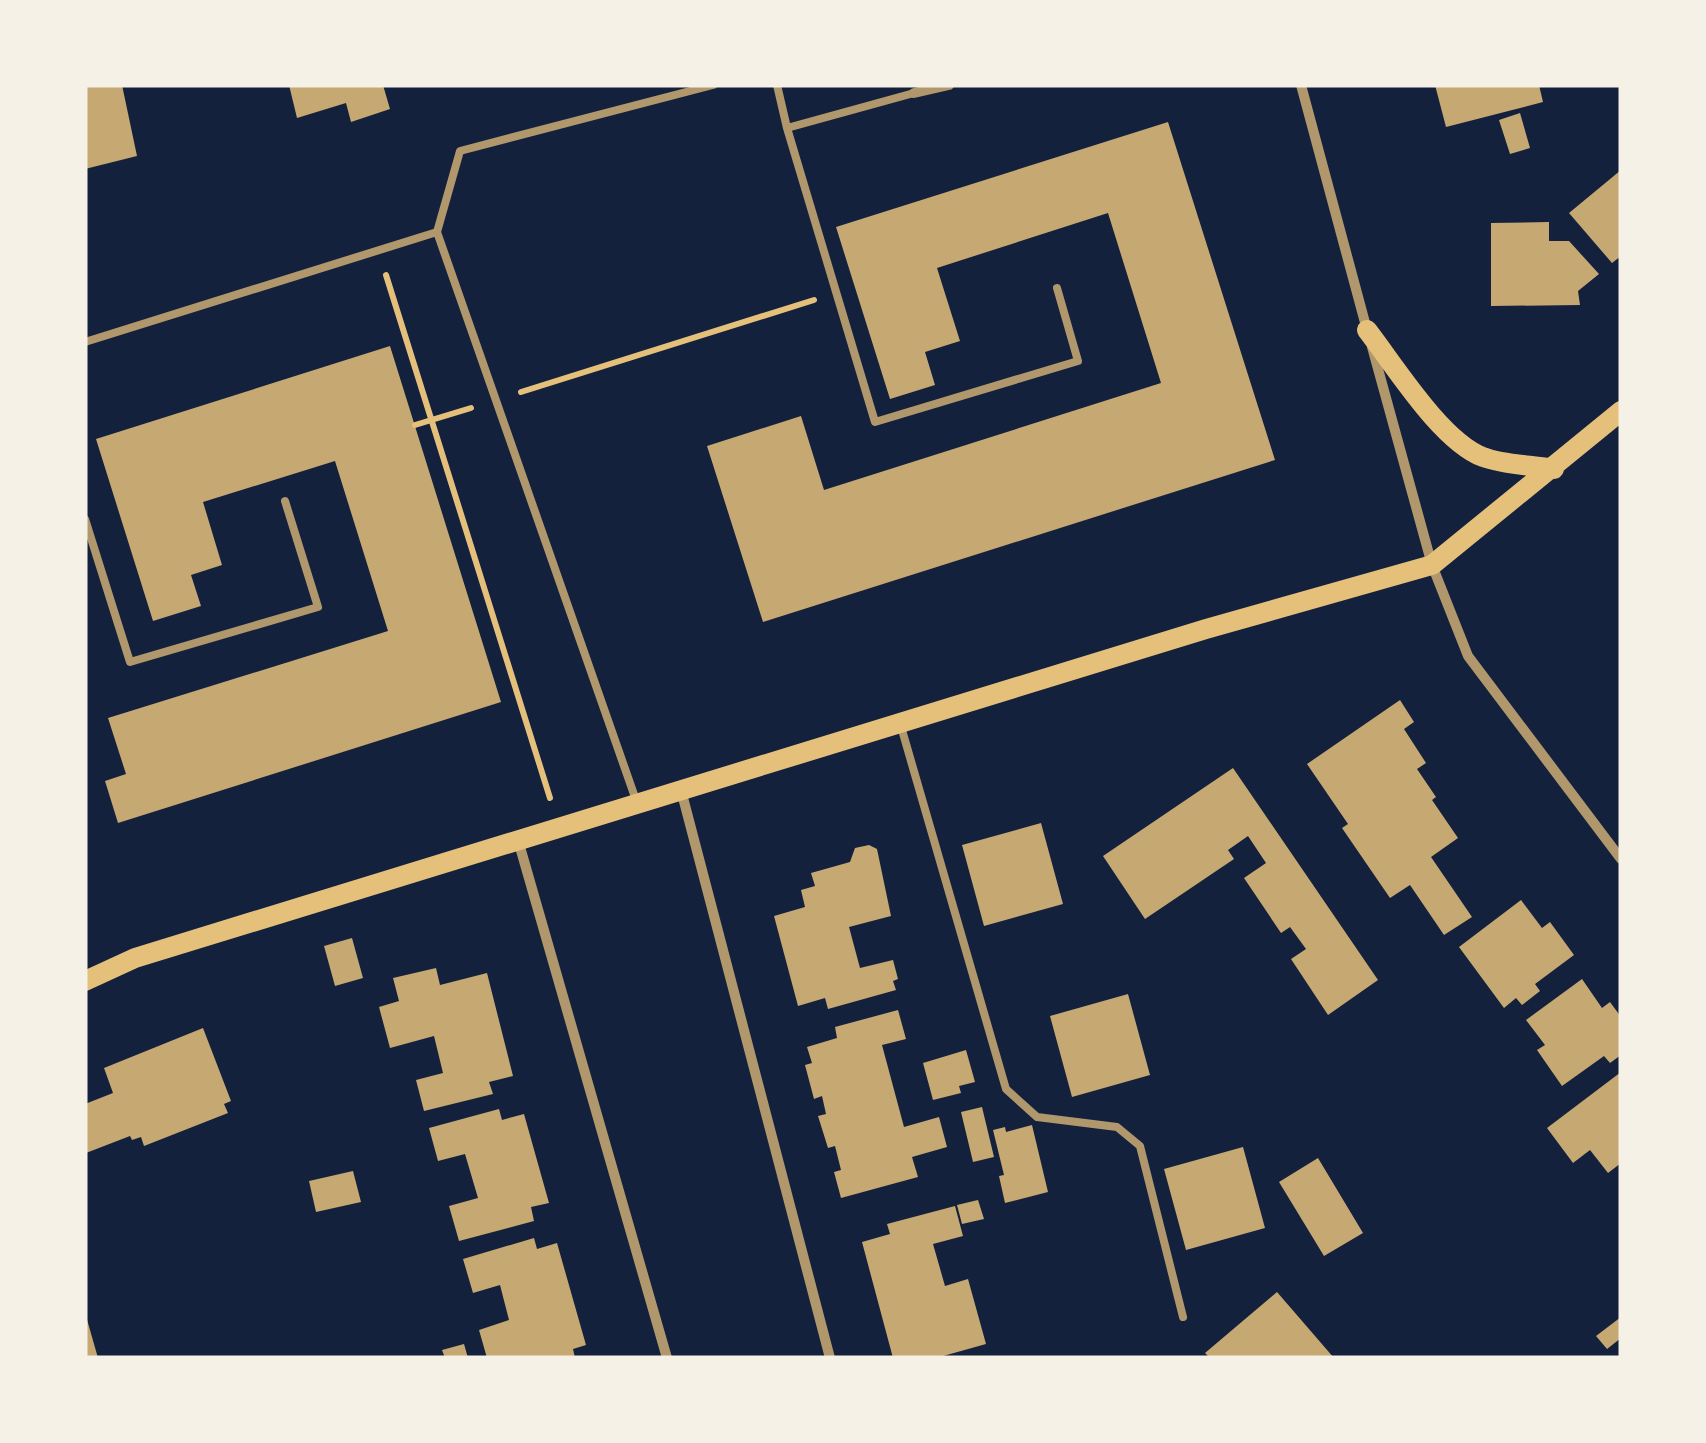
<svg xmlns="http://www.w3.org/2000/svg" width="1706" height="1443" font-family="Ubuntu,sans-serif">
	<rect width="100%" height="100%" fill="#14213d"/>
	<path fill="#c6a872" d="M 85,85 L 122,85 L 137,156 L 85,169 Z
		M 289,85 L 383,85 L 390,109 L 351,122 L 346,103 L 297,118 Z
		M 1435,85 L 1539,85 L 1543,102 L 1446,127 Z
		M 1520,113 L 1530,148 L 1510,154 L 1499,120 Z
		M 1168,122 L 1275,460 L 763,622 L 707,446 L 801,416 L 824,490 L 1161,383 L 1108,213 L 937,268 L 960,341 L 925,352 L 935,385 L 890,399 L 836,227 Z
		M 1621,170 L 1621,256 L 1612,263 L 1569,213 Z
		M 1549,222 L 1549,241 L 1569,241 L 1599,274 L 1578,291 L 1580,305 L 1491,306 L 1491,223 Z
		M 390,346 L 501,702 L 118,823 L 105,781 L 126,774 L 108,718 L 388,631 L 335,461 L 203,502 L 222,565 L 191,575 L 201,606 L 153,621 L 96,439 Z
		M 1400,700 L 1414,722 L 1404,729 L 1426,763 L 1417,769 L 1436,797 L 1432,800 L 1458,838 L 1431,857 L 1472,917 L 1444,935 L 1410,885 L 1390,898 L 1342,828 L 1348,824 L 1307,764 Z
		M 1233,768 L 1378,980 L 1328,1015 L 1291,959 L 1306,949 L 1290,927 L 1281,933 L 1244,878 L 1266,863 L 1248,836 L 1228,850 L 1234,859 L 1145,919 L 1103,856 Z
		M 1041,823 L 1063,904 L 984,926 L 962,845 Z
		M 869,845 L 877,849 L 891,916 L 849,927 L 860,968 L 893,960 L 898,979 L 893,981 L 896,990 L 828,1009 L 825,998 L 798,1006 L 774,916 L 805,907 L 801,890 L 815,886 L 811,873 L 850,862 L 855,848 Z
		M 1521,900 L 1542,928 L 1550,922 L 1574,955 L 1535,984 L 1540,991 L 1522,1005 L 1516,998 L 1504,1008 L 1459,947 Z
		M 352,938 L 363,978 L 335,986 L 324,946 Z
		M 436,968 L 440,985 L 487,973 L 513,1076 L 489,1082 L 493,1094 L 424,1111 L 416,1080 L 443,1073 L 434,1036 L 390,1048 L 379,1007 L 399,1001 L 393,978 Z
		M 1582,979 L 1602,1008 L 1610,1002 L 1621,1017 L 1621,1055 L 1610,1063 L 1604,1056 L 1562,1086 L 1537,1050 L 1545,1045 L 1526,1020 Z
		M 1128,994 L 1150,1075 L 1072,1097 L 1050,1016 Z
		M 898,1010 L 906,1039 L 882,1045 L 904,1127 L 939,1117 L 947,1147 L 912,1157 L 918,1177 L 841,1198 L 834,1172 L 841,1170 L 835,1146 L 828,1148 L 818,1116 L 826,1114 L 822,1096 L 814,1099 L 805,1065 L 812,1063 L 807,1047 L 837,1038 L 835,1027 Z
		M 203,1028 L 231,1101 L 224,1104 L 228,1113 L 144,1146 L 141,1137 L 132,1140 L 130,1136 L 86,1153 L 85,1104 L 113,1093 L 104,1068 Z
		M 966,1050 L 975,1082 L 959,1086 L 961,1093 L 933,1100 L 923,1063 Z
		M 1621,1072 L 1621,1163 L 1608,1173 L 1590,1150 L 1573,1163 L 1547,1128 Z
		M 982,1107 L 994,1157 L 973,1162 L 961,1112 Z
		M 499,1109 L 502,1120 L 524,1114 L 549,1203 L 531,1207 L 534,1221 L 459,1241 L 449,1206 L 478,1198 L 465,1154 L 438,1161 L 429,1128 Z
		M 1032,1125 L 1048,1192 L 1005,1203 L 999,1176 L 1004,1175 L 993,1130 L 1005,1127 L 1006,1132 Z
		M 1243,1147 L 1265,1228 L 1186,1250 L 1164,1169 Z
		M 1318,1158 L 1363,1233 L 1324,1256 L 1279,1182 Z
		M 353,1171 L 361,1202 L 316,1212 L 309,1181 Z
		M 978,1200 L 984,1219 L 962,1224 L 957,1205 Z
		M 955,1206 L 963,1236 L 933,1244 L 945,1286 L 968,1279 L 986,1344 L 936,1358 L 893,1358 L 862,1242 L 890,1234 L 887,1224 Z
		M 534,1238 L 537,1249 L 557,1243 L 586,1345 L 573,1349 L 575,1358 L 487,1358 L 479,1330 L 509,1320 L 500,1285 L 473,1293 L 463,1259 Z
		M 1277,1292 L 1334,1358 L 1210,1358 L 1205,1353 Z
		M 85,1316 L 86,1316 L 98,1358 L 85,1358 Z
		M 1621,1317 L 1621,1338 L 1607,1349 L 1596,1336 Z
		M 464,1344 L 468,1358 L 445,1358 L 442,1350 Z"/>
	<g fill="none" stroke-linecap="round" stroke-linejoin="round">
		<path stroke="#e5c07b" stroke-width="6" d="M 386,275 L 550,798
			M 521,392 L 814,300
			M 415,425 L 471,408"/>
		<path stroke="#b1986c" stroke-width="8" d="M 777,85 L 787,128 L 914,93
			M 787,128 L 875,422 L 1078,361 L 1057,288
			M 437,232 L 637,803
			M 85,342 L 437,232 L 460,151 L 713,85
			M 85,519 L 130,662 L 318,607 L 285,501
			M 900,723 L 1006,1089 L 1037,1117 L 1117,1127 L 1140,1146 L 1183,1317"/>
		<path stroke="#b1986c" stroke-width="10" d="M 1301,85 L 1367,330
			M 914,93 L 949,85
			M 1372,347 L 1432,565 L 1468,656 L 1621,859
			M 681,790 L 830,1358
			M 518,840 L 667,1358"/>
		<path stroke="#e5c07b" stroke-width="20" d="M 1367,330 C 1395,366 1441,441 1483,457 C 1504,465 1532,465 1554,469
			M 85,981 L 135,958 L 1206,629 L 1432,565 L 1621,411"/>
	</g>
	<rect width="1706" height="1443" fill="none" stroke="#f6f1e7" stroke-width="175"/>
</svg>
